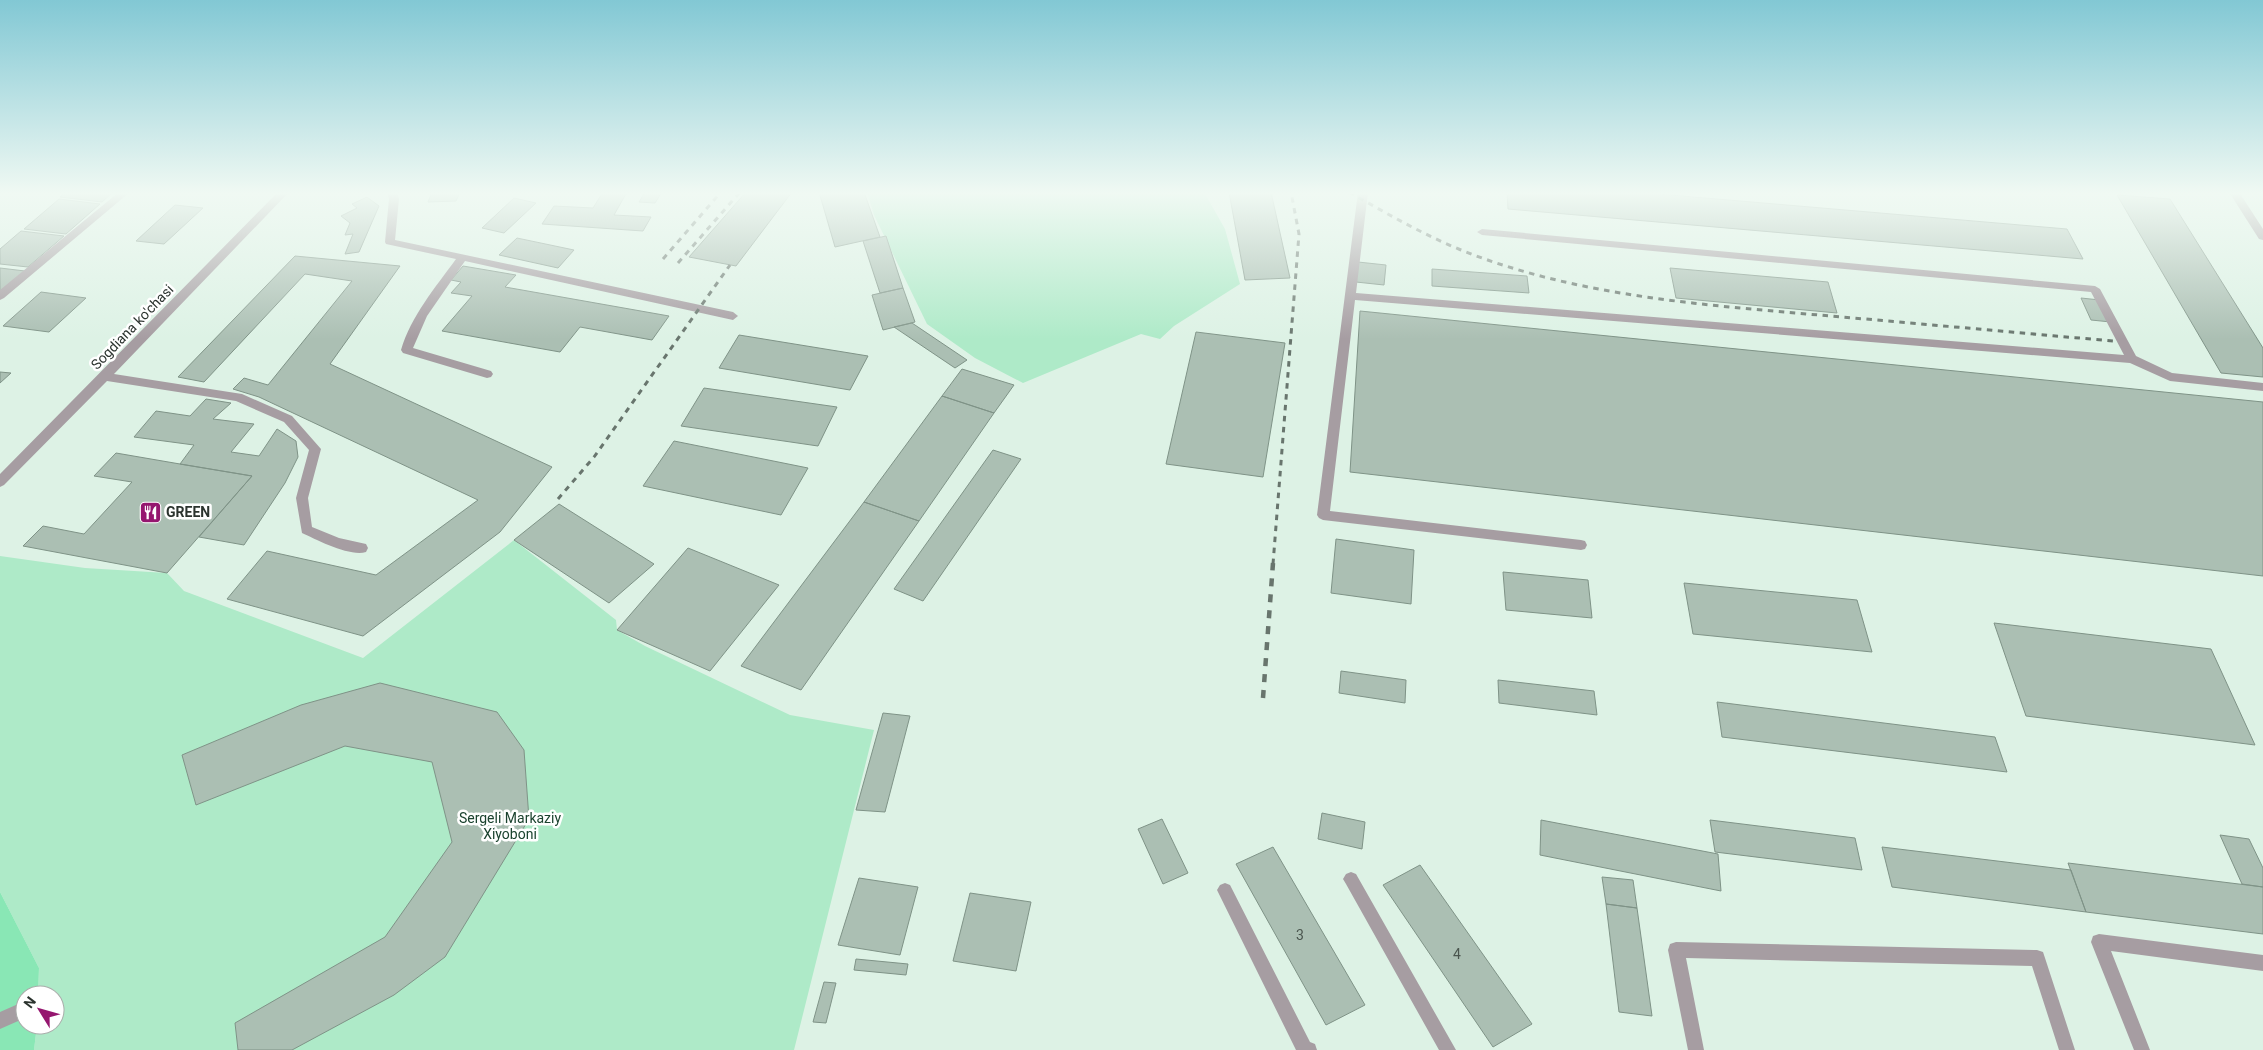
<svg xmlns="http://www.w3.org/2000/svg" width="2263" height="1050" font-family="Roboto,sans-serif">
	<rect width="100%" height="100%" fill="#ddf2e5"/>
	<path fill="#aeeac8" d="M 867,192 L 1204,192 L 1225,229 L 1240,284 L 1174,326 L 1160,339 L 1141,334 L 1023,383 L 975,358 L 927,324 L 874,215 Z
		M 514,540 L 616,620 L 617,630 L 645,646 L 790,715 L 874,730 L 794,1050 L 34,1050 L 37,1025 L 55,1025 L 55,995 L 38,995 L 39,968 L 0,892 L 0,556 L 85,568 L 167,573 L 184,591 L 363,658 Z"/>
	<path fill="#89e7b5" d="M 0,892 L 39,968 L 38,995 L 25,995 L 25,1025 L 37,1025 L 34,1050 L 0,1050 Z"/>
	<path fill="#abbfb3" stroke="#7f9387" d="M 66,192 L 113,192 L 102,202 L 60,197 Z
		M 432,192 L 460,192 L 456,201 L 428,202 Z
		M 603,192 L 627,192 L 614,215 L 651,217 L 643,231 L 542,224 L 554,206 L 593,208 Z
		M 645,192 L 662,192 L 655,203 L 639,202 Z
		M 746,192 L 792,192 L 736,266 L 689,257 Z
		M 819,192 L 864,192 L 880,237 L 835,247 Z
		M 1229,192 L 1271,192 L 1290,278 L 1245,280 Z
		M 1507,192 L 1635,192 L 2067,229 L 2083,259 L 1508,209 Z
		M 2117,195 L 2170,199 L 2263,348 L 2263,377 L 2221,373 Z
		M 367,197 L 379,206 L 359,252 L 345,254 L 353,234 L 345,235 L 350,223 L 341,216 L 357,208 L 352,204 Z
		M 514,198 L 536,203 L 504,233 L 482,228 Z
		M 59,199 L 100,204 L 66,234 L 24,229 Z
		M 175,205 L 203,208 L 164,244 L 136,241 Z
		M 21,231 L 64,236 L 28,267 L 0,264 L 0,249 Z
		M 886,236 L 903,288 L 880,293 L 863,241 Z
		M 517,238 L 574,250 L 558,268 L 499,255 Z
		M 295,256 L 400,266 L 330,364 L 552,467 L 500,532 L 363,636 L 227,599 L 267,551 L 376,575 L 478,500 L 259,397 L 233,389 L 244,378 L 268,385 L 352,281 L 305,274 L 204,382 L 178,377 Z
		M 1358,262 L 1386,265 L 1384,285 L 1356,282 Z
		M 463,266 L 516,275 L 505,287 L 669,316 L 652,340 L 580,327 L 560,352 L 442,331 L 472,296 L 451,293 L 461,282 L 451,280 Z
		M 0,268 L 25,271 L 0,293 Z
		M 1670,268 L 1828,282 L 1837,313 L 1676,298 Z
		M 1432,269 L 1527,276 L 1529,293 L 1432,286 Z
		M 903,288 L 915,322 L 883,330 L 872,295 Z
		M 41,292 L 86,298 L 49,332 L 3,326 Z
		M 2081,298 L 2100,300 L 2111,322 L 2091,320 Z
		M 1360,311 L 2263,402 L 2263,576 L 1350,472 Z
		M 912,323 L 967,360 L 955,368 L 894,327 Z
		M 1196,332 L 1285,343 L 1263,477 L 1166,464 Z
		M 739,335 L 868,356 L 850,390 L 719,368 Z
		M 962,369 L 1014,385 L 994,413 L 942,396 Z
		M 0,372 L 11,373 L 0,383 Z
		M 704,388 L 837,407 L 818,446 L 681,426 Z
		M 942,396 L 994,413 L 919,521 L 864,502 Z
		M 206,399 L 231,403 L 213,419 L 254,424 L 231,452 L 259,456 L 277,429 L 296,441 L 298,457 L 285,483 L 244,545 L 199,537 L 252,476 L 180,464 L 194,445 L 134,437 L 156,411 L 190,416 Z
		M 674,441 L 808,468 L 781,515 L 643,486 Z
		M 993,450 L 1021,459 L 923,601 L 894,589 Z
		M 116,453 L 180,464 L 252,476 L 167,573 L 23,546 L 43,526 L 84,534 L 132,482 L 94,476 Z
		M 864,502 L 919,521 L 801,690 L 741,666 Z
		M 559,504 L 654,564 L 609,603 L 514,540 Z
		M 1336,539 L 1414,550 L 1411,604 L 1331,593 Z
		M 688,548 L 779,585 L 710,671 L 617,630 Z
		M 1503,572 L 1588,580 L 1592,618 L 1506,610 Z
		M 1684,583 L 1857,600 L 1872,652 L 1693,634 Z
		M 1994,623 L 2211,649 L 2255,745 L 2026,716 Z
		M 1341,671 L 1406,680 L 1405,703 L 1339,693 Z
		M 1498,680 L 1594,691 L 1597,715 L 1499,703 Z
		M 380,683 L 497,712 L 524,750 L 529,819 L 445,957 L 394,995 L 292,1050 L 238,1050 L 235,1023 L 385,937 L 452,842 L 432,762 L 345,746 L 196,805 L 182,755 L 301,705 Z
		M 1717,702 L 1995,737 L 2007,772 L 1722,737 Z
		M 883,713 L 910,716 L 885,812 L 856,810 Z
		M 1322,813 L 1365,822 L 1362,849 L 1318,839 Z
		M 1162,819 L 1188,873 L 1163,884 L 1138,829 Z
		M 1541,820 L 1718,854 L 1721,891 L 1540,855 Z
		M 1710,820 L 1855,838 L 1862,870 L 1715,852 Z
		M 2220,835 L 2249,839 L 2263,868 L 2263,887 L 2242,884 Z
		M 1273,847 L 1365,1005 L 1326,1025 L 1236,864 Z
		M 1882,847 L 2071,870 L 2086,912 L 1892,887 Z
		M 2068,863 L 2263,887 L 2263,934 L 2086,912 Z
		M 1420,865 L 1532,1024 L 1493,1047 L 1383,885 Z
		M 1602,877 L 1633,880 L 1637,908 L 1606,904 Z
		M 859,878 L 918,887 L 900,955 L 838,945 Z
		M 970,893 L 1031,902 L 1016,971 L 953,961 Z
		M 1606,904 L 1637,908 L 1652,1016 L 1619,1012 Z
		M 856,959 L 908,964 L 906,975 L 854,970 Z
		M 824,982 L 836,983 L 826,1023 L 813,1022 Z"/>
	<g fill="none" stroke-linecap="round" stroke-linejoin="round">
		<path fill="#a69da2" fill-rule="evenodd" d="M 119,192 L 130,192 L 4,298 L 0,300 L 0,290 Z
			M 278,192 L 289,192 L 114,374 L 242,394 L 292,416 L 321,449 L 308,498 L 312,527 L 339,538 L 366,544 L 368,548 L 366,552 C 350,557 317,540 302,533 L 296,498 L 309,450 L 284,422 L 236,401 L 107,381 L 4,485 L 0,487 L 0,474 Z
			M 387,192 L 397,192 L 399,199 L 395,240 L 733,312 L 738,316 L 733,320 L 465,261 L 427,316 L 413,348 L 491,371 L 493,374 L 491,377 L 487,378 L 403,353 L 401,350 C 411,316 435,288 456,259 L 386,244 L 385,242 L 389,199 Z
			M 1358,192 L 1368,192 L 1356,293 L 2124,355 L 2091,292 L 1482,235 L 1477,232 L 1482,229 L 2095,286 L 2100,289 L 2136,356 L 2172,373 L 2263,383 L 2263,391 L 2170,381 L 2130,363 L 1355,300 L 1330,511 L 1581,540 L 1585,541 L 1587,545 L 1585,549 L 1581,550 L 1323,520 L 1319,518 L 1317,515 Z
			M 2229,192 L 2239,192 L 2263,229 L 2263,240 L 2259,239 Z
			M 1351,872 L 1356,874 L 1456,1050 L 1439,1050 L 1346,884 L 1343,879 L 1346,874 Z
			M 1225,883 L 1230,885 L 1310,1042 L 1315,1044 L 1317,1050 L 1296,1050 L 1217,890 L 1220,885 Z
			M 2099,934 L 2263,955 L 2263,971 L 2111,951 L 2150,1050 L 2134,1050 L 2091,942 L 2093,936 Z
			M 1676,942 L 2037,950 L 2043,952 L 2045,958 L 2075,1050 L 2059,1050 L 2032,966 L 1686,958 L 1704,1050 L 1688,1050 L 1668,950 L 1670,944 Z
			M 25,1001 L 25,1018 L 0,1029 L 0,1012 Z"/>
		<path stroke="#68756d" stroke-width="3" stroke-dasharray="5.5 5.5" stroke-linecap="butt" d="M 1349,192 C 1386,213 1422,234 1461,250 C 1578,297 1706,305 1830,316 C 1925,324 2019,333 2114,341
			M 663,259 L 721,192
			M 678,263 L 740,192
			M 558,499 L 594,457 L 730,265
			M 1273,564 L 1299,234 L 1291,192"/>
		<path stroke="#68756d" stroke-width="4.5" stroke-dasharray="8 8" stroke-linecap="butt" d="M 1263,698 L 1273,563"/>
	</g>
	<linearGradient id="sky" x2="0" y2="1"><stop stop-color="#82c8d4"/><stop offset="0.57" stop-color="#f0f9f3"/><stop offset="1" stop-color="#f0f9f3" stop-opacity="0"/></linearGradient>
	<rect width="2263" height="339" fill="url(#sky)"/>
	<defs>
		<symbol id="restaurant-square" viewBox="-11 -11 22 22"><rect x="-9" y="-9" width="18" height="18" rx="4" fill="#95166f" stroke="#fff"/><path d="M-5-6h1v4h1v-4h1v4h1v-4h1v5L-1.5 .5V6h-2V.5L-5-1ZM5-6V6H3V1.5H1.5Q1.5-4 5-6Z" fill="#fff"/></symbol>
	</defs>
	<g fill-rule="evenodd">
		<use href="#restaurant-square" x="138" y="500" width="25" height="25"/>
	</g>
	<g text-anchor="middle" stroke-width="5" stroke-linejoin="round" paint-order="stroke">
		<g font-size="14" fill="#2b332e" stroke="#fff">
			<text transform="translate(132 327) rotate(-46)" y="5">Sogdiana ko'chasi</text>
		</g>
		<g font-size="14" font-weight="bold" fill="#2b332e" stroke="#fff" text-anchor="start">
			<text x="166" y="517">GREEN</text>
		</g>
		<g font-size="14" fill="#1a422e" stroke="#fff">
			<text x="510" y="823">Sergeli Markaziy<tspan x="510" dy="16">Xiyoboni</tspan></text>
		</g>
		<g font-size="14" fill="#4b564f">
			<text x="1300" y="940">3</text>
			<text x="1457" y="959">4</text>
		</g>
	</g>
	<g transform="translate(40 1010) rotate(307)"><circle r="24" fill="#ffffff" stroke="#aaadab"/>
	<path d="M0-4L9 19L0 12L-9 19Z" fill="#95166f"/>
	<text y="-8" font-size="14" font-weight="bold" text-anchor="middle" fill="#2b332e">N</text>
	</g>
</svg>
